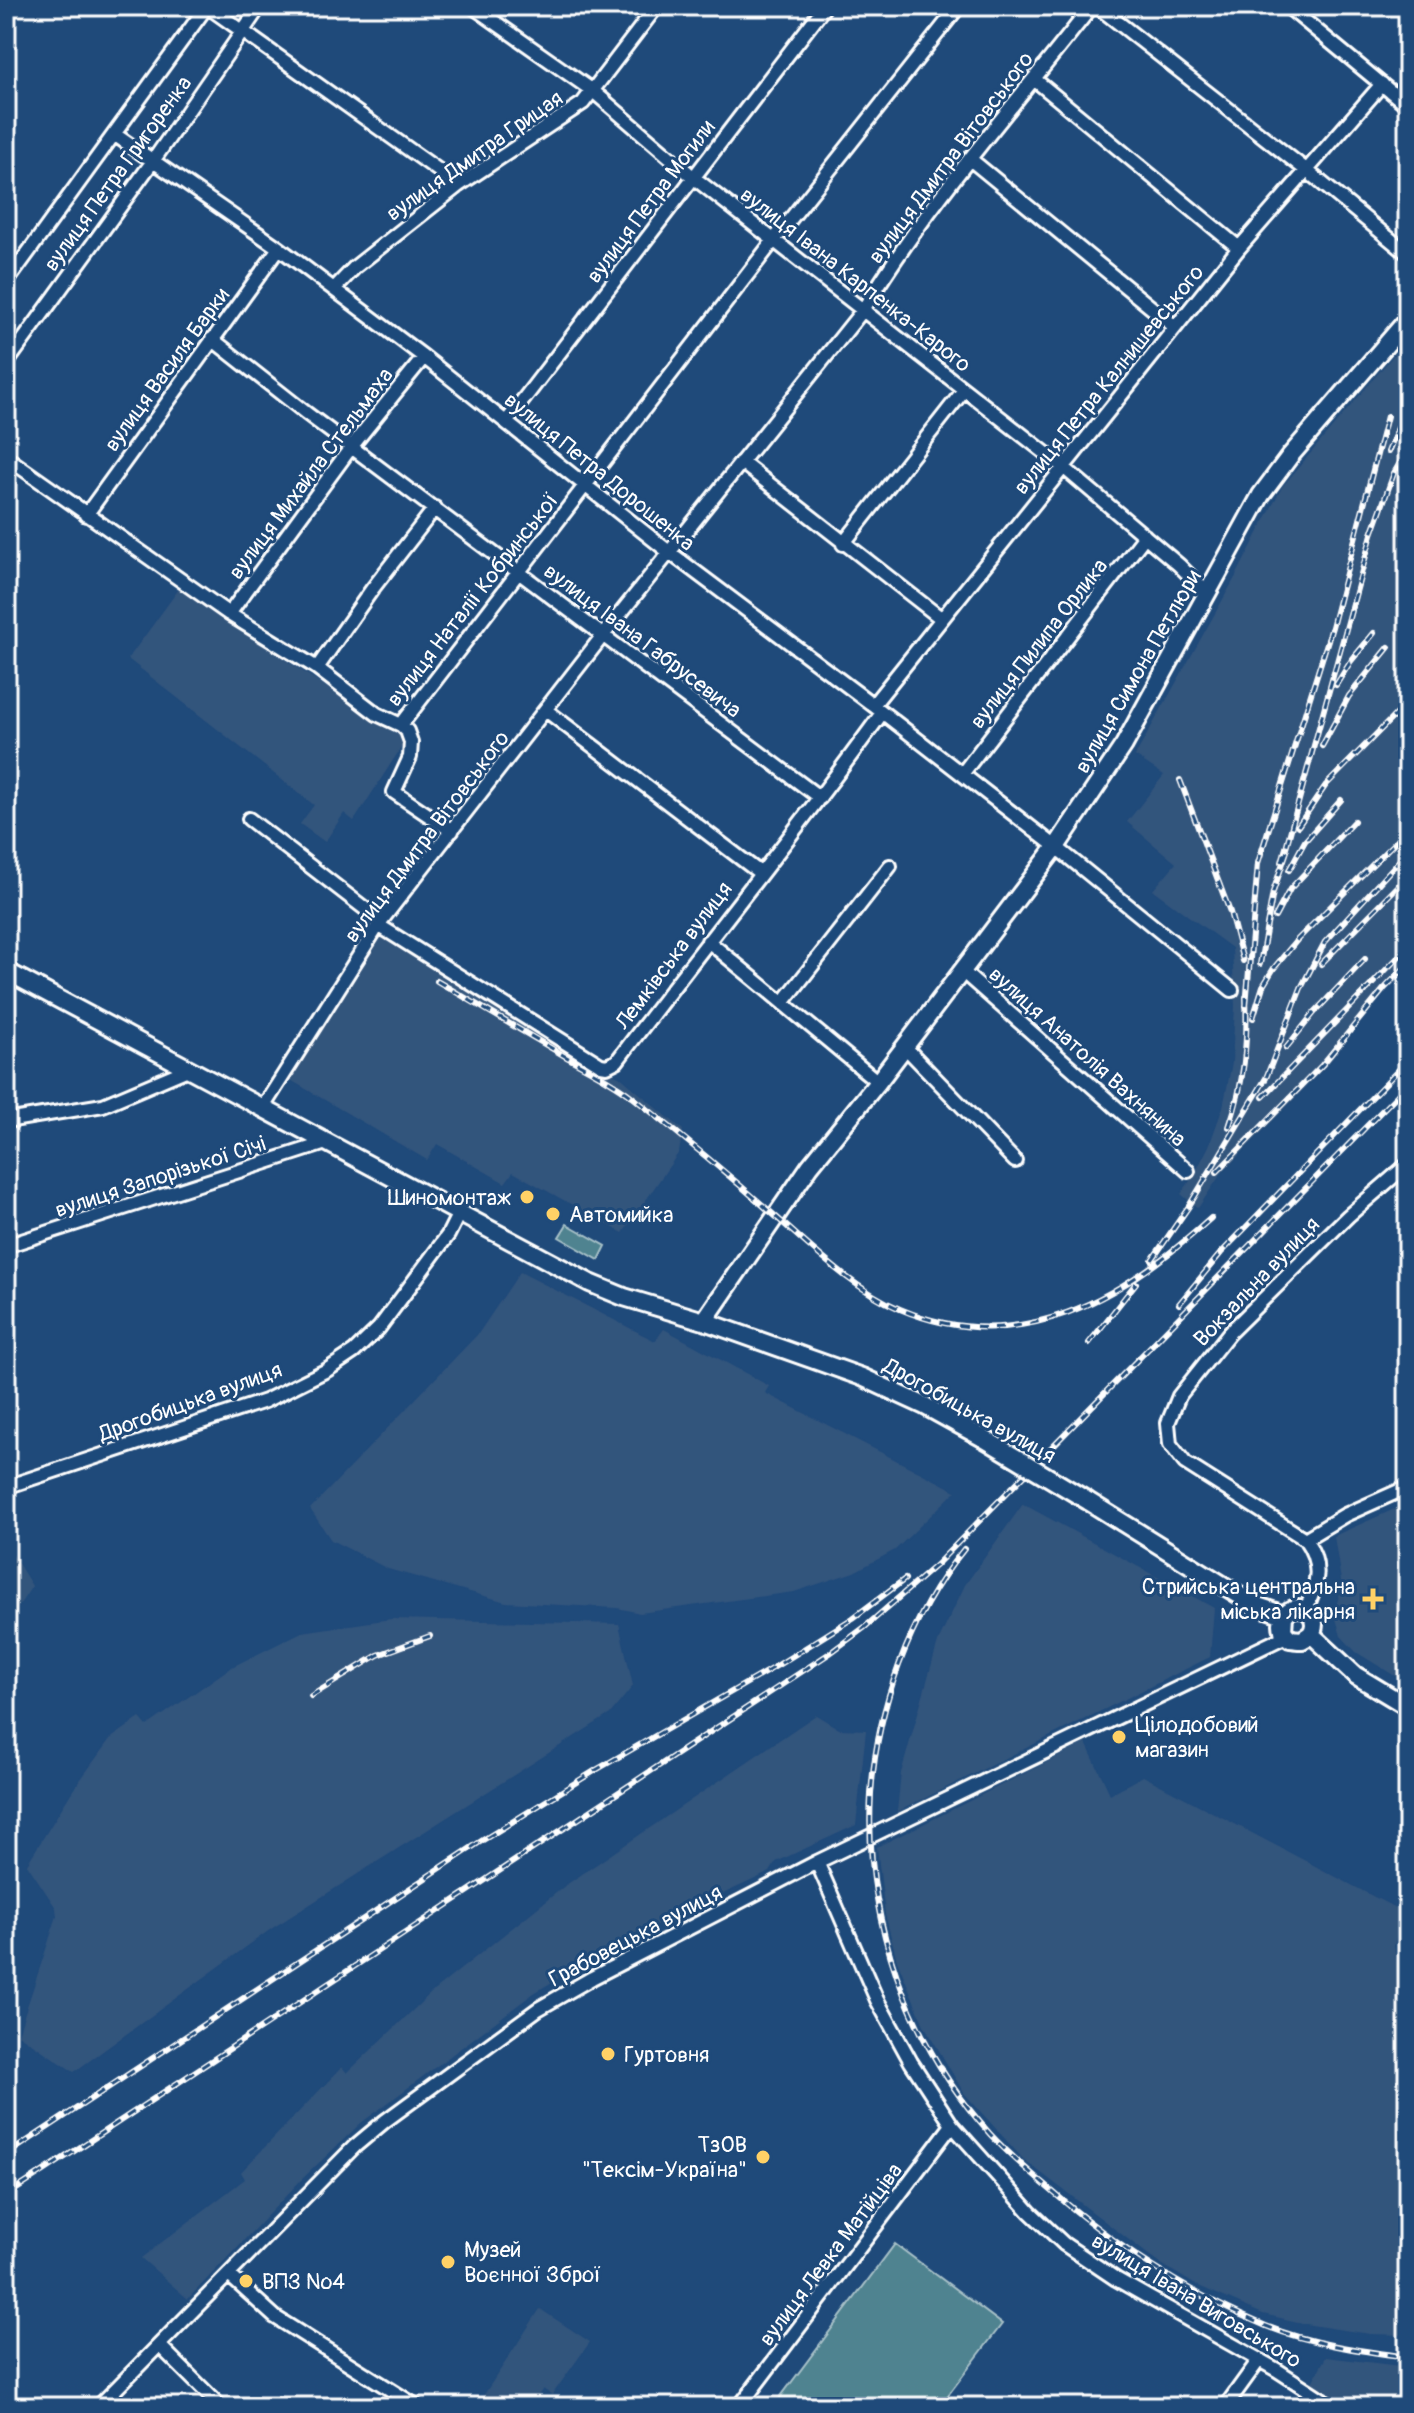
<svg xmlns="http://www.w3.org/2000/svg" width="1414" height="2413" font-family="Pangolin,sans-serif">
	<rect width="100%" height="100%" fill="#1f4a7a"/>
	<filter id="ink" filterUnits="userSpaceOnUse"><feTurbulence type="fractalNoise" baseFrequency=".0125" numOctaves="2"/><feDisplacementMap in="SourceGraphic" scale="16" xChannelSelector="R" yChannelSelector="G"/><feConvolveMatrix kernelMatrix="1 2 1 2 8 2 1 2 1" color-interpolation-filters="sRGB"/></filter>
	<g filter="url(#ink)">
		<path fill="#33547c" d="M 1408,338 L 1408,969 L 1379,999 L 1328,1064 L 1221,1174 L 1198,1208 L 1181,1194 L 1194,1175 L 1209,1146 L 1223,1107 L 1232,1063 L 1235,1006 L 1232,948 L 1153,890 L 1176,863 L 1127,822 L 1164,775 L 1135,756 L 1236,576 L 1282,487 Z
			M 179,589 L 406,740 L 354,821 L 344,813 L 325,842 L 300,824 L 314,805 L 128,659 Z
			M 388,935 L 599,1068 L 619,1076 L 683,1130 L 679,1152 L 623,1233 L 513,1172 L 505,1183 L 437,1144 L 427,1160 L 289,1079 L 376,938 Z
			M 520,1272 L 655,1341 L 664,1329 L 769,1386 L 765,1393 L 956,1491 L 895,1550 L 854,1572 L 794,1592 L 640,1613 L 617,1608 L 506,1602 L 388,1569 L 331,1540 L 310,1509 L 478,1334 Z
			M 1408,1503 L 1408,1684 L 1356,1652 L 1341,1636 L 1334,1612 L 1342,1587 L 1334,1536 Z
			M 1023,1504 L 1214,1608 L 1210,1657 L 897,1812 L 901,1773 L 938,1642 L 965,1585 Z
			M 6,1544 L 32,1586 L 6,1625 Z
			M 391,1619 L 619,1624 L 633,1686 L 610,1714 L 271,1929 L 74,2072 L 18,2034 L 57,1916 L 56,1908 L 27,1864 L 73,1790 L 110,1739 L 140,1718 L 147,1726 L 230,1668 L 302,1632 Z
			M 816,1715 L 839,1729 L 866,1730 L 856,1825 L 776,1862 L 770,1872 L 613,1945 L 534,1993 L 361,2123 L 301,2180 L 188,2299 L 141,2258 L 245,2179 L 241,2172 L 342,2067 L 347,2073 L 431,1993 L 566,1885 Z
			M 1086,1743 L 1110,1794 L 1143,1776 L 1403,1912 L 1394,1946 L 1408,2023 L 1408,2335 L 1370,2334 L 1311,2325 L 1263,2314 L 1194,2284 L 1158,2262 L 1023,2159 L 964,2093 L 924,2025 L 897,1960 L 885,1914 L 877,1847 Z
			M 540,2309 L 590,2342 L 552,2395 L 543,2389 L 529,2407 L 476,2407 Z
			M 1326,2357 L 1408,2367 L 1408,2407 L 1342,2407 L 1310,2386 Z"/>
		<path fill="#508390" stroke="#a8c1c8" stroke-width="2" d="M 567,1224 L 606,1246 L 599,1260 L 559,1237 Z
			M 895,2244 L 1002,2324 L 939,2407 L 773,2407 Z"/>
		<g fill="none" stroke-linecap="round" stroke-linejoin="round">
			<defs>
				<path id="minor" d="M 207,6 L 459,185
					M 472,6 L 593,91 L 693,177 L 1062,466 L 1179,565 L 1208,594
					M 1097,6 L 1306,170 L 1408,254
					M 1287,6 L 1408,106
					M 1034,79 L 1239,248
					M 114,134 L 279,248 L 424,357 L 669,552 L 873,705 L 1056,847 L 1232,990
					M 970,159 L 1175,327
					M 6,283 L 207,6
					M 334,289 L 355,267 L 459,185 L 583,103 L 657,6
					M 212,339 L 306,413 L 820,798
					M 6,364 L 153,161 L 260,6
					M 507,421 L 825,6
					M 6,457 L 229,614 L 317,668 L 377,714 L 401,725 L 407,731 L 411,742 L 410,757 L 394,792 L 452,831
					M 741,462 L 942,619
					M 86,515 L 279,248
					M 843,544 L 964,390
					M 229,614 L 352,446 L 424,357
					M 317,668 L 373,588 L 435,508
					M 873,705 L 1239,248 L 1382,84
					M 547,711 L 760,873
					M 401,725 L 774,240 L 959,6
					M 962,774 L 1145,536
					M 249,819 L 381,921
					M 378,925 L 601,1065 L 607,1066 L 617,1061 C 705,944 797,831 882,713
					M 708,941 L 878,1082
					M 962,971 L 1188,1171
					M 783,1003 L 890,866
					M 904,1046 L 1015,1161
					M 262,1109 L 381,921 L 604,634 L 863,310 C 929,201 1014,106 1092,6
					M 6,1121 L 103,1105 L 188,1069
					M 6,1246 L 326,1143
					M 6,1487 L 265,1401 L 327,1370 L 354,1352 L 379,1328 L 448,1235 L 459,1213
					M 1305,1539 L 1345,1515 L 1408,1487
					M 1305,1610 C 1319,1584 1322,1563 1305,1539 L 1185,1463 L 1170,1444 L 1168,1423 L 1179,1396 L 1229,1333 L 1348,1216 L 1408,1164
					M 817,1862 L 877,2000 L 911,2062 L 952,2125 L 1030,2212 L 1064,2244 L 1116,2279 L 1277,2370 L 1334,2407
					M 229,2275 L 275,2317 L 418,2407
					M 160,2346 L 221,2407
					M 98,2407 L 355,2146 L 385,2121 L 538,2009 L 592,1978 L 817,1862 L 1286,1636
					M 739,2407 L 952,2125
					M 1225,2407 L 1259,2360"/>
				<path id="major" d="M 6,971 L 590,1283 L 624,1297 L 704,1321 L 862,1377 L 925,1406 L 983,1438
					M 704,1321 L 810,1166 L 878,1082 L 1056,847 L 1124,745 L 1261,495 L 1290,456 L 1408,319
					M 1088,1501 L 1255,1605 L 1284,1615 L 1283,1631 L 1290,1639 L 1302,1640 L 1311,1634 L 1355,1675 L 1408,1707
					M1282 1624a16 16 0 1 1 32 0a16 16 0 1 1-32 0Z"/>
			</defs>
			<use href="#minor" stroke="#fff" stroke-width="18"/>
			<use href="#major" stroke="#fff" stroke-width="22"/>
			<use href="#minor" stroke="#1f4a7a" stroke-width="12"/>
			<use href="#major" stroke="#1f4a7a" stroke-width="16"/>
			<defs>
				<path id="rail" d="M 1388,452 L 1408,404
					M 1336,685 L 1351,661 L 1374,633
					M 1322,746 L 1349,696 L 1389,647
					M 1180,780 L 1230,912 L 1243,961
					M 1298,826 L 1326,785 L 1408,702
					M 1282,862 L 1372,534 L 1394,473 L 1408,449
					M 1289,870 L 1305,841 L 1341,800
					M 1275,917 L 1290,889 L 1354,821
					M 1260,964 L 1273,892 L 1287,851
					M 1321,964 L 1408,876
					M 437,981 C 479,1006 521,1030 563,1055 C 587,1069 613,1081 635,1099 C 682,1136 729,1175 774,1215 C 813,1249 852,1288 900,1309 C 1020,1360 1123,1298 1211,1218
					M 1246,1006 L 1258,863 L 1332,627 L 1387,416
					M 1253,1018 L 1263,986 L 1274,968 L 1297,940 L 1402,835
					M 1286,1048 L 1314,1013 L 1365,959
					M 1263,1097 L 1408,947
					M 1229,1127 C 1244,1083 1248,1043 1246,997
					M 1217,1172 L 1322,1065 L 1384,989 L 1408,964
					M 1152,1260 L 1189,1206 L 1266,1078 L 1301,988 L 1325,942 L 1408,851
					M 1179,1304 L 1221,1253 L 1408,1060
					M 1089,1343 L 1136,1283
					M 964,1549 C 909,1617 877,1708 871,1794 C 864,1918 907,2041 990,2134 C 1013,2159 1040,2181 1066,2203 C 1126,2253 1194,2296 1266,2326 C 1311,2344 1361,2351 1408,2357
					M 311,1696 L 378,1655 L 430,1636
					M 6,2155 L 483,1840 L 596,1770 L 778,1665 L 853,1618 L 905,1579
					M 6,2196 L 830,1653 L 865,1627 L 936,1565 L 1408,1084"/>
			</defs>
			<use href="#rail" stroke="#fff" stroke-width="6"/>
			<use href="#rail" stroke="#1f4a7a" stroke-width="3" stroke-dasharray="9" stroke-linecap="butt"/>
			<defs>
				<path id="major-bridge" d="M 983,1438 L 1088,1501"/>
			</defs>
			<use href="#major-bridge" stroke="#fff" stroke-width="22" stroke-linecap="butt"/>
			<use href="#major-bridge" stroke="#1f4a7a" stroke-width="16"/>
		</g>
	</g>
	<g fill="#ffd166" stroke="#1f4a7a" stroke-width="3">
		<circle cx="527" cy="1197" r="8"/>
		<circle cx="553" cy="1214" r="8"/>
		<path d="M1369 1587h8v8h8v8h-8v8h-8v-8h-8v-8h8z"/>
		<circle cx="1119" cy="1737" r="8"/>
		<circle cx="608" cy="2054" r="8"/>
		<circle cx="763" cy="2157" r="8"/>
		<circle cx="448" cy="2262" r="8"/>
		<circle cx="246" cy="2281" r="8"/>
	</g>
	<g text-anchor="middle" stroke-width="6" stroke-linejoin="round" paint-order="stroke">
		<g font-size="22" fill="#fff" stroke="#1f4a7a">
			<text transform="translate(474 155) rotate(-35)" y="8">вулиця Дмитра Грицая</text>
			<text transform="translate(950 157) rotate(-53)" y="8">вулиця Дмитра Вітовського</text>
			<text transform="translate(117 173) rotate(-54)" y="8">вулиця Петра Григоренка</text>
			<text transform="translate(650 201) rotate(-53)" y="8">вулиця Петра Могили</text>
			<text transform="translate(856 279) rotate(38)" y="8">вулиця Івана Карпенка-Карого</text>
			<text transform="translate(166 369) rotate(-54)" y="8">вулиця Василя Барки</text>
			<text transform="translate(1108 379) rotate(-51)" y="8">вулиця Петра Калнишевського</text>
			<text transform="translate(600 471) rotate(39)" y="8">вулиця Петра Дорошенка</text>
			<text transform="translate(310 473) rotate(-53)" y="8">вулиця Михайла Стельмаха</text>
			<text transform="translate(472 599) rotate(-52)" y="8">вулиця Наталії Кобринської</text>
			<text transform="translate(643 640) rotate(37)" y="8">вулиця Івана Габрусевича</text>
			<text transform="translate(1038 643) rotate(-52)" y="8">вулиця Пилипа Орлика</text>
			<text transform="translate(1137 671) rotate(-60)" y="8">вулиця Симона Петлюри</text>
			<text transform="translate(426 836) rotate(-53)" y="8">вулиця Дмитра Вітовського</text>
			<text transform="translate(673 955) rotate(-53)" y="8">Лемківська вулиця</text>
			<text transform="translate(1088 1056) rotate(42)" y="8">вулиця Анатолія Вахнянина</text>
			<text transform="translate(160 1176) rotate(-18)" y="8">вулиця Запорізької Січі</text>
			<text transform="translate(1256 1281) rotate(-46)" y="8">Вокзальна вулиця</text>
			<text transform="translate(190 1401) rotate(-20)" y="8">Дрогобицька вулиця</text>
			<text transform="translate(970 1410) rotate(29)" y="8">Дрогобицька вулиця</text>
			<text transform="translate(635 1935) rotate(-28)" y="8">Грабовецька вулиця</text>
			<text transform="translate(830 2254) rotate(-53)" y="8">вулиця Левка Матійціва</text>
			<text transform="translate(1197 2300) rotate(31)" y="8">вулиця Івана Виговського</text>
		</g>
		<g font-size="22" fill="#fff" stroke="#1f4a7a" text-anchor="start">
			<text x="511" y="1205" text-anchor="end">Шиномонтаж</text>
			<text x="569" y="1222">Автомийка</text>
			<text x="1355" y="1594" text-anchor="end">Стрийська центральна<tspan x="1355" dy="25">міська лікарня</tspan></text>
			<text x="1135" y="1732">Цілодобовий<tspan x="1135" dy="25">магазин</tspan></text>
			<text x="624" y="2062">Гуртовня</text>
			<text x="747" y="2152" text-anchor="end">ТзОВ<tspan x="747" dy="25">"Тексім-Україна"</tspan></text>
			<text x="464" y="2257">Музей<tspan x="464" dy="25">Воєнної Зброї</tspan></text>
			<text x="262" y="2289">ВПЗ №4</text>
		</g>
	</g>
	<rect width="1414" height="2413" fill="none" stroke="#1f4a7a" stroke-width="32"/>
	<rect x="16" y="16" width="1382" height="2381" fill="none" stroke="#fff" stroke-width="3" filter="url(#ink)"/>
</svg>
